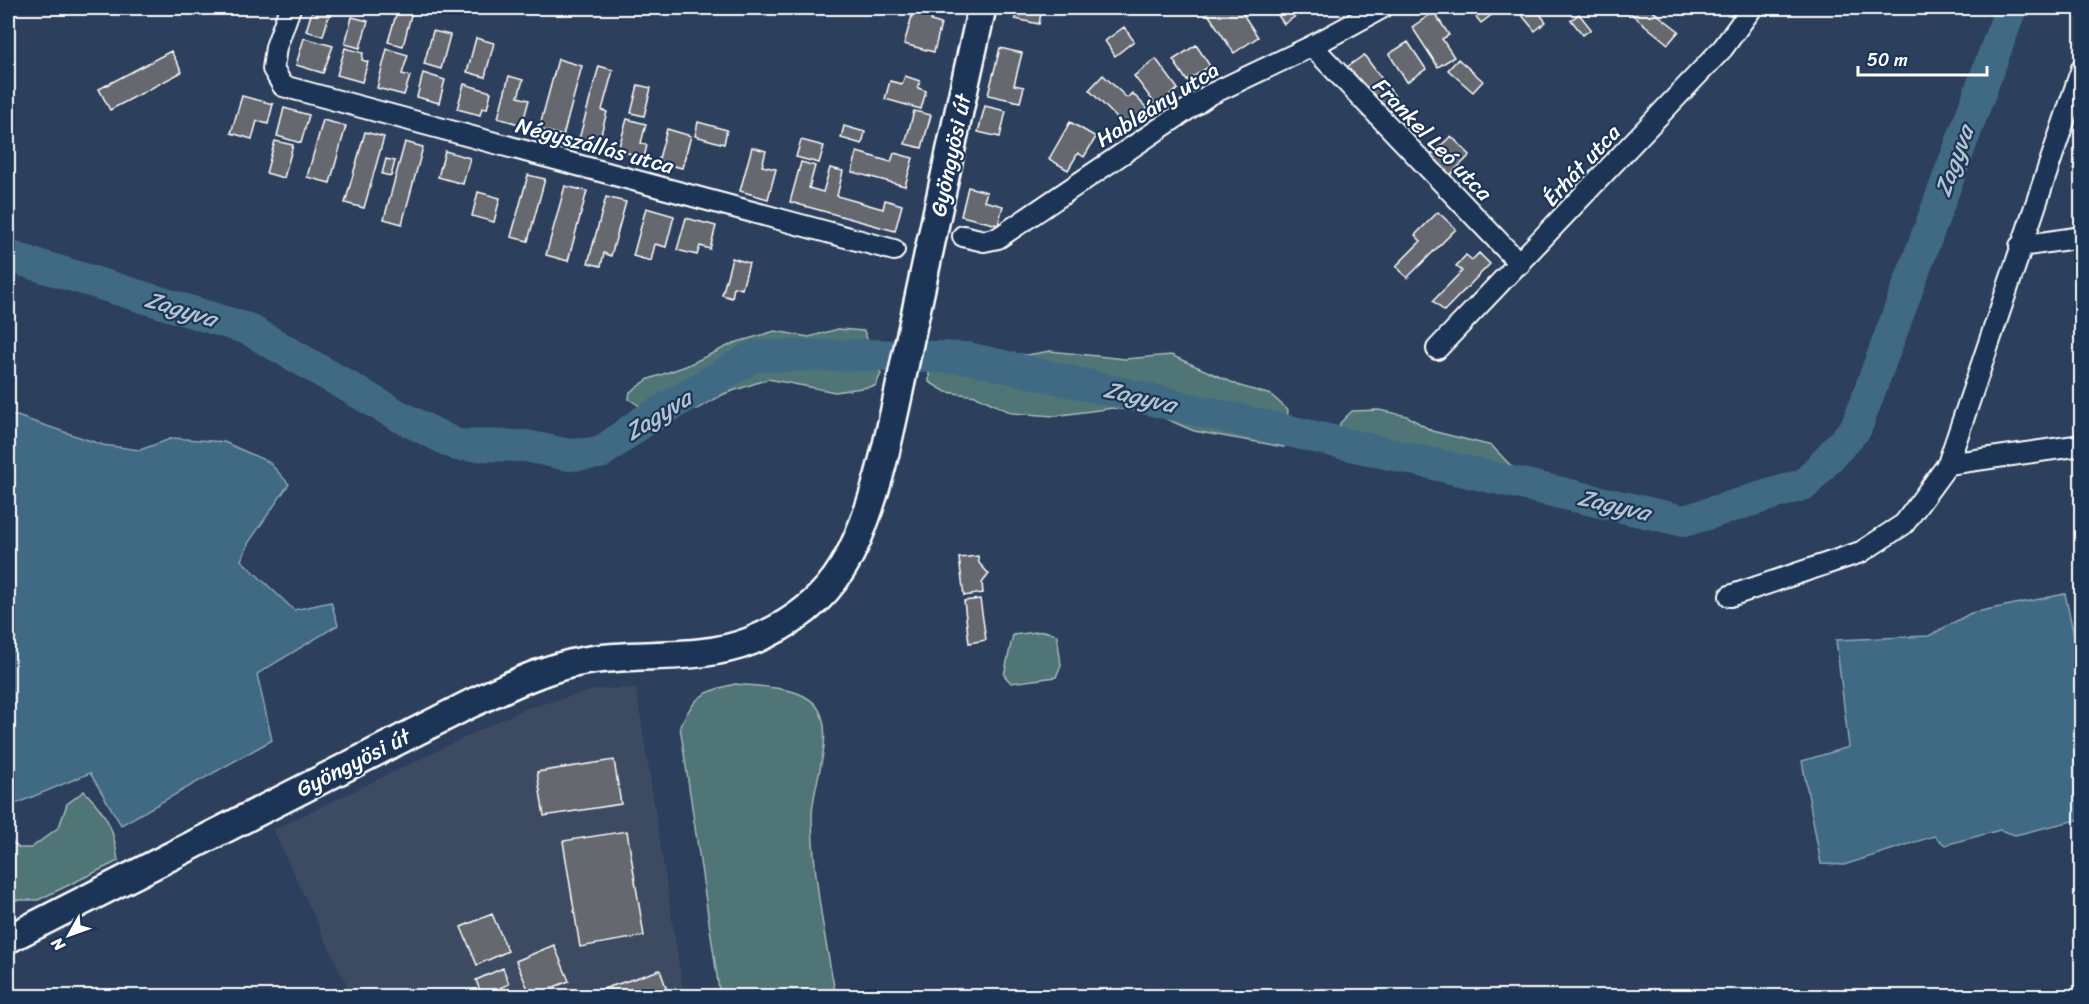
<svg xmlns="http://www.w3.org/2000/svg" width="2089" height="1004" font-family="Sriracha,sans-serif">
	<rect width="100%" height="100%" fill="#2c3f5c"/>
	<filter id="ink" filterUnits="userSpaceOnUse"><feTurbulence type="fractalNoise" baseFrequency=".0167" numOctaves="2"/><feDisplacementMap in="SourceGraphic" scale="12" xChannelSelector="R" yChannelSelector="G"/><feConvolveMatrix kernelMatrix="1 2 1 2 8 2 1 2 1" color-interpolation-filters="sRGB"/></filter>
	<g filter="url(#ink)">
		<path fill="#3d4b62" d="M 636,688 L 684,996 L 352,996 L 273,830 L 524,709 L 598,689 Z"/>
		<path fill="#507576" stroke="#a8baba" stroke-width="1.5" d="M 838,329 L 864,331 L 881,374 L 875,386 L 835,392 L 768,379 L 724,394 L 697,409 L 644,409 L 629,399 L 630,392 L 649,379 L 686,366 L 734,343 L 775,331 L 809,337 Z
			M 959,347 L 1027,355 L 1050,351 L 1125,359 L 1171,355 L 1240,386 L 1271,395 L 1288,410 L 1284,447 L 1194,431 L 1155,414 L 1113,408 L 1054,416 L 1012,413 L 976,396 L 946,392 L 929,382 L 929,370 Z
			M 1379,410 L 1407,416 L 1432,431 L 1492,446 L 1512,467 L 1501,490 L 1336,453 L 1340,423 L 1352,411 Z
			M 1044,631 L 1057,635 L 1061,665 L 1056,677 L 1011,683 L 1004,675 L 1013,635 Z
			M 735,684 C 761,687 810,685 821,714 C 833,744 811,788 812,819 C 813,874 825,942 836,996 L 720,996 L 680,726 C 696,694 702,693 735,684 Z
			M 84,791 C 107,814 114,828 118,861 L 38,900 L 13,900 L 8,893 L 8,838 L 19,848 L 31,848 L 59,827 L 67,804 Z"/>
		<path fill="#3f6b84" stroke="#8ca6b5" stroke-width="1.5" d="M 8,415 L 17,416 L 103,445 L 140,450 L 173,438 L 224,442 L 269,462 L 289,484 L 249,542 L 241,560 L 294,610 L 331,602 L 338,625 L 257,674 L 272,740 L 121,825 L 90,773 L 8,807 Z
			M 2065,594 L 2081,668 L 2081,819 L 2015,835 L 2000,830 L 1945,845 L 1934,836 L 1844,865 L 1821,864 L 1802,761 L 1849,747 L 1836,640 L 1929,636 L 1971,613 Z"/>
		<g fill="none" stroke-linecap="round" stroke-linejoin="round">
			<path stroke="#3f6b84" stroke-width="32" d="M 8,256 L 248,329 L 399,416 L 457,445 L 526,446 L 569,455 L 600,453 L 641,423 L 754,356 L 868,355 L 968,358 L 1684,521 L 1805,484 L 1856,428 L 2011,8"/>
		</g>
		<path fill="#66676f" stroke="#fff" stroke-width="1.5" d="M 313,8 L 331,9 L 323,36 L 306,31 Z
			M 398,8 L 412,11 L 403,46 L 388,42 Z
			M 1017,8 L 1042,8 L 1039,24 L 1015,19 Z
			M 1204,8 L 1239,8 L 1258,37 L 1234,53 Z
			M 1273,8 L 1301,8 L 1303,11 L 1284,24 Z
			M 1469,8 L 1490,8 L 1494,13 L 1481,23 Z
			M 1516,8 L 1535,8 L 1546,22 L 1535,31 Z
			M 1634,8 L 1649,8 L 1679,31 L 1668,44 L 1630,13 Z
			M 914,9 L 933,14 L 931,21 L 941,24 L 934,52 L 904,44 Z
			M 1434,12 L 1449,35 L 1442,39 L 1454,57 L 1438,67 L 1412,27 Z
			M 1579,14 L 1591,29 L 1583,35 L 1571,20 Z
			M 352,17 L 368,21 L 360,48 L 345,44 Z
			M 1124,27 L 1134,41 L 1115,56 L 1105,41 Z
			M 433,31 L 450,35 L 441,69 L 424,64 Z
			M 304,38 L 333,46 L 323,73 L 296,65 Z
			M 476,38 L 494,43 L 485,77 L 467,72 Z
			M 1408,42 L 1426,69 L 1407,82 L 1389,54 Z
			M 1196,45 L 1210,66 L 1187,81 L 1173,60 Z
			M 345,48 L 363,53 L 362,60 L 368,62 L 362,82 L 337,75 Z
			M 1000,48 L 1022,53 L 1014,85 L 1024,87 L 1020,102 L 988,95 Z
			M 387,49 L 408,55 L 402,74 L 410,76 L 404,95 L 377,88 Z
			M 171,51 L 182,72 L 110,110 L 99,89 Z
			M 1364,55 L 1400,103 L 1384,116 L 1347,67 Z
			M 558,59 L 582,66 L 563,136 L 539,129 Z
			M 1156,59 L 1178,89 L 1156,105 L 1134,76 Z
			M 1458,59 L 1483,81 L 1473,92 L 1448,70 Z
			M 599,66 L 613,70 L 602,110 L 607,112 L 598,145 L 579,139 Z
			M 423,73 L 445,80 L 439,103 L 417,97 Z
			M 1103,75 L 1127,98 L 1132,93 L 1147,108 L 1127,128 L 1089,90 Z
			M 509,76 L 523,80 L 518,97 L 529,100 L 522,125 L 498,118 Z
			M 905,76 L 920,81 L 918,88 L 926,91 L 921,109 L 885,99 L 890,81 L 902,84 Z
			M 464,84 L 491,92 L 487,109 L 482,108 L 480,115 L 457,109 Z
			M 638,85 L 651,88 L 644,116 L 631,113 Z
			M 242,96 L 273,104 L 268,124 L 257,121 L 252,139 L 231,133 Z
			M 985,106 L 1006,111 L 1000,137 L 978,132 Z
			M 284,108 L 309,115 L 301,143 L 277,136 Z
			M 914,111 L 931,115 L 922,148 L 905,144 Z
			M 627,119 L 646,124 L 641,143 L 647,145 L 644,158 L 618,150 Z
			M 323,120 L 346,126 L 330,183 L 307,177 Z
			M 698,122 L 727,130 L 724,144 L 695,136 Z
			M 1070,122 L 1096,137 L 1084,157 L 1078,153 L 1068,170 L 1049,159 Z
			M 844,126 L 865,132 L 862,144 L 841,138 Z
			M 667,129 L 691,136 L 682,168 L 658,162 Z
			M 365,132 L 384,137 L 364,208 L 345,203 Z
			M 1451,136 L 1470,155 L 1449,176 L 1430,156 Z
			M 801,140 L 824,146 L 819,163 L 796,157 Z
			M 275,141 L 293,145 L 284,178 L 266,173 Z
			M 405,142 L 423,147 L 402,224 L 384,219 Z
			M 752,147 L 766,151 L 762,166 L 776,169 L 768,199 L 740,191 Z
			M 445,151 L 470,158 L 463,184 L 438,177 Z
			M 857,152 L 891,162 L 894,153 L 913,158 L 905,186 L 852,172 Z
			M 386,159 L 395,161 L 391,176 L 382,174 Z
			M 801,162 L 815,166 L 809,188 L 823,192 L 830,168 L 843,171 L 837,196 L 883,209 L 885,200 L 902,205 L 895,231 L 790,202 Z
			M 528,175 L 545,179 L 528,241 L 511,237 Z
			M 565,186 L 587,191 L 568,261 L 546,255 Z
			M 968,187 L 987,192 L 984,201 L 1003,206 L 998,225 L 961,216 Z
			M 478,192 L 500,198 L 494,222 L 472,216 Z
			M 606,197 L 626,202 L 611,256 L 604,253 L 601,266 L 588,263 Z
			M 646,208 L 674,216 L 666,247 L 655,244 L 651,261 L 633,256 Z
			M 1438,212 L 1456,229 L 1407,278 L 1396,266 L 1421,241 L 1415,235 Z
			M 686,218 L 716,226 L 710,249 L 700,246 L 697,255 L 677,250 Z
			M 1479,253 L 1490,264 L 1444,311 L 1433,301 L 1462,271 L 1456,266 L 1466,255 L 1472,260 Z
			M 732,258 L 749,263 L 742,289 L 734,287 L 732,298 L 722,295 Z
			M 978,556 L 979,563 L 989,574 L 982,583 L 983,593 L 964,596 L 959,558 Z
			M 980,599 L 986,640 L 969,643 L 964,601 Z
			M 614,760 L 621,804 L 544,816 L 537,772 Z
			M 627,831 L 644,936 L 580,947 L 563,841 Z
			M 492,914 L 508,951 L 477,965 L 461,927 Z
			M 554,945 L 569,981 L 531,996 L 516,961 Z
			M 503,968 L 509,984 L 482,996 L 476,980 Z
			M 660,970 L 669,996 L 589,996 L 588,994 Z"/>
		<g fill="none" stroke-linecap="round" stroke-linejoin="round">
			<defs>
				<path id="street" d="M 290,8 L 276,47 L 273,69 L 283,86 L 894,250
					M 1312,46 L 1520,264
					M 963,236 L 984,241 L 998,238 L 1209,95 L 1312,46 L 1382,8
					M 2020,246 L 2082,237
					M 1437,349 L 1723,48 L 1752,8
					M 1948,464 L 2082,445
					M 1730,596 L 1861,552 L 1904,524 L 1948,464 L 2082,68"/>
				<path id="secondary" d="M 8,939 L 468,705 C 505,688 543,668 584,661 C 640,651 698,662 751,641 C 788,626 822,602 843,567 C 877,511 894,413 908,348 C 933,235 956,121 982,8"/>
			</defs>
			<use href="#street" stroke="#fff" stroke-width="24"/>
			<use href="#secondary" stroke="#fff" stroke-width="32"/>
			<use href="#street" stroke="#1d3557" stroke-width="20"/>
			<use href="#secondary" stroke="#1d3557" stroke-width="27"/>
		</g>
	</g>
	<g text-anchor="middle" stroke-width="4.5" stroke-linejoin="round" paint-order="stroke">
		<g font-size="22" fill="#fff" stroke="#1d3557">
			<text transform="translate(1157 104) rotate(-32)" y="8">Hableány utca</text>
			<text transform="translate(1433 139) rotate(46)" y="8">Frankel Leó utca</text>
			<text transform="translate(595 145) rotate(15)" y="8">Négyszállás utca</text>
			<text transform="translate(950 155) rotate(-78)" y="8">Gyöngyösi út</text>
			<text transform="translate(1581 165) rotate(-47)" y="8">Érhát utca</text>
			<text transform="translate(353 762) rotate(-27)" y="8">Gyöngyösi út</text>
		</g>
		<g font-size="24" font-style="italic" fill="#b2c4ce" stroke="#1d3557">
			<text transform="translate(1954 161) rotate(-70)" y="8">Zagyva</text>
			<text transform="translate(181 309) rotate(17)" y="8">Zagyva</text>
			<text transform="translate(1140 397) rotate(13)" y="8">Zagyva</text>
			<text transform="translate(658 415) rotate(-32)" y="8">Zagyva</text>
			<text transform="translate(1614 505) rotate(13)" y="8">Zagyva</text>
		</g>
	</g>
	<rect width="2089" height="1004" fill="none" stroke="#1d3557" stroke-width="30"/>
	<rect x="15" y="15" width="2059" height="974" fill="none" stroke="#fff" stroke-width="2" filter="url(#ink)"/>
	<g transform="translate(69 935) rotate(230)" stroke="#1d3557" stroke-width="4.5" paint-order="stroke">
	<path d="M0-4.5L10 22L0 15L-10 22Z" fill="#ffffff"/>
	<text y="-9" font-size="16" font-weight="bold" text-anchor="middle" fill="#ffffff">N</text>
	</g>
	<path d="M1858 66v9h129v-9" fill="none" stroke="#ffffff" stroke-width="3"/>
	<text x="1867" y="66" font-size="18" fill="#ffffff" stroke="#1d3557" stroke-width="4.5" paint-order="stroke">50 m</text>
</svg>
